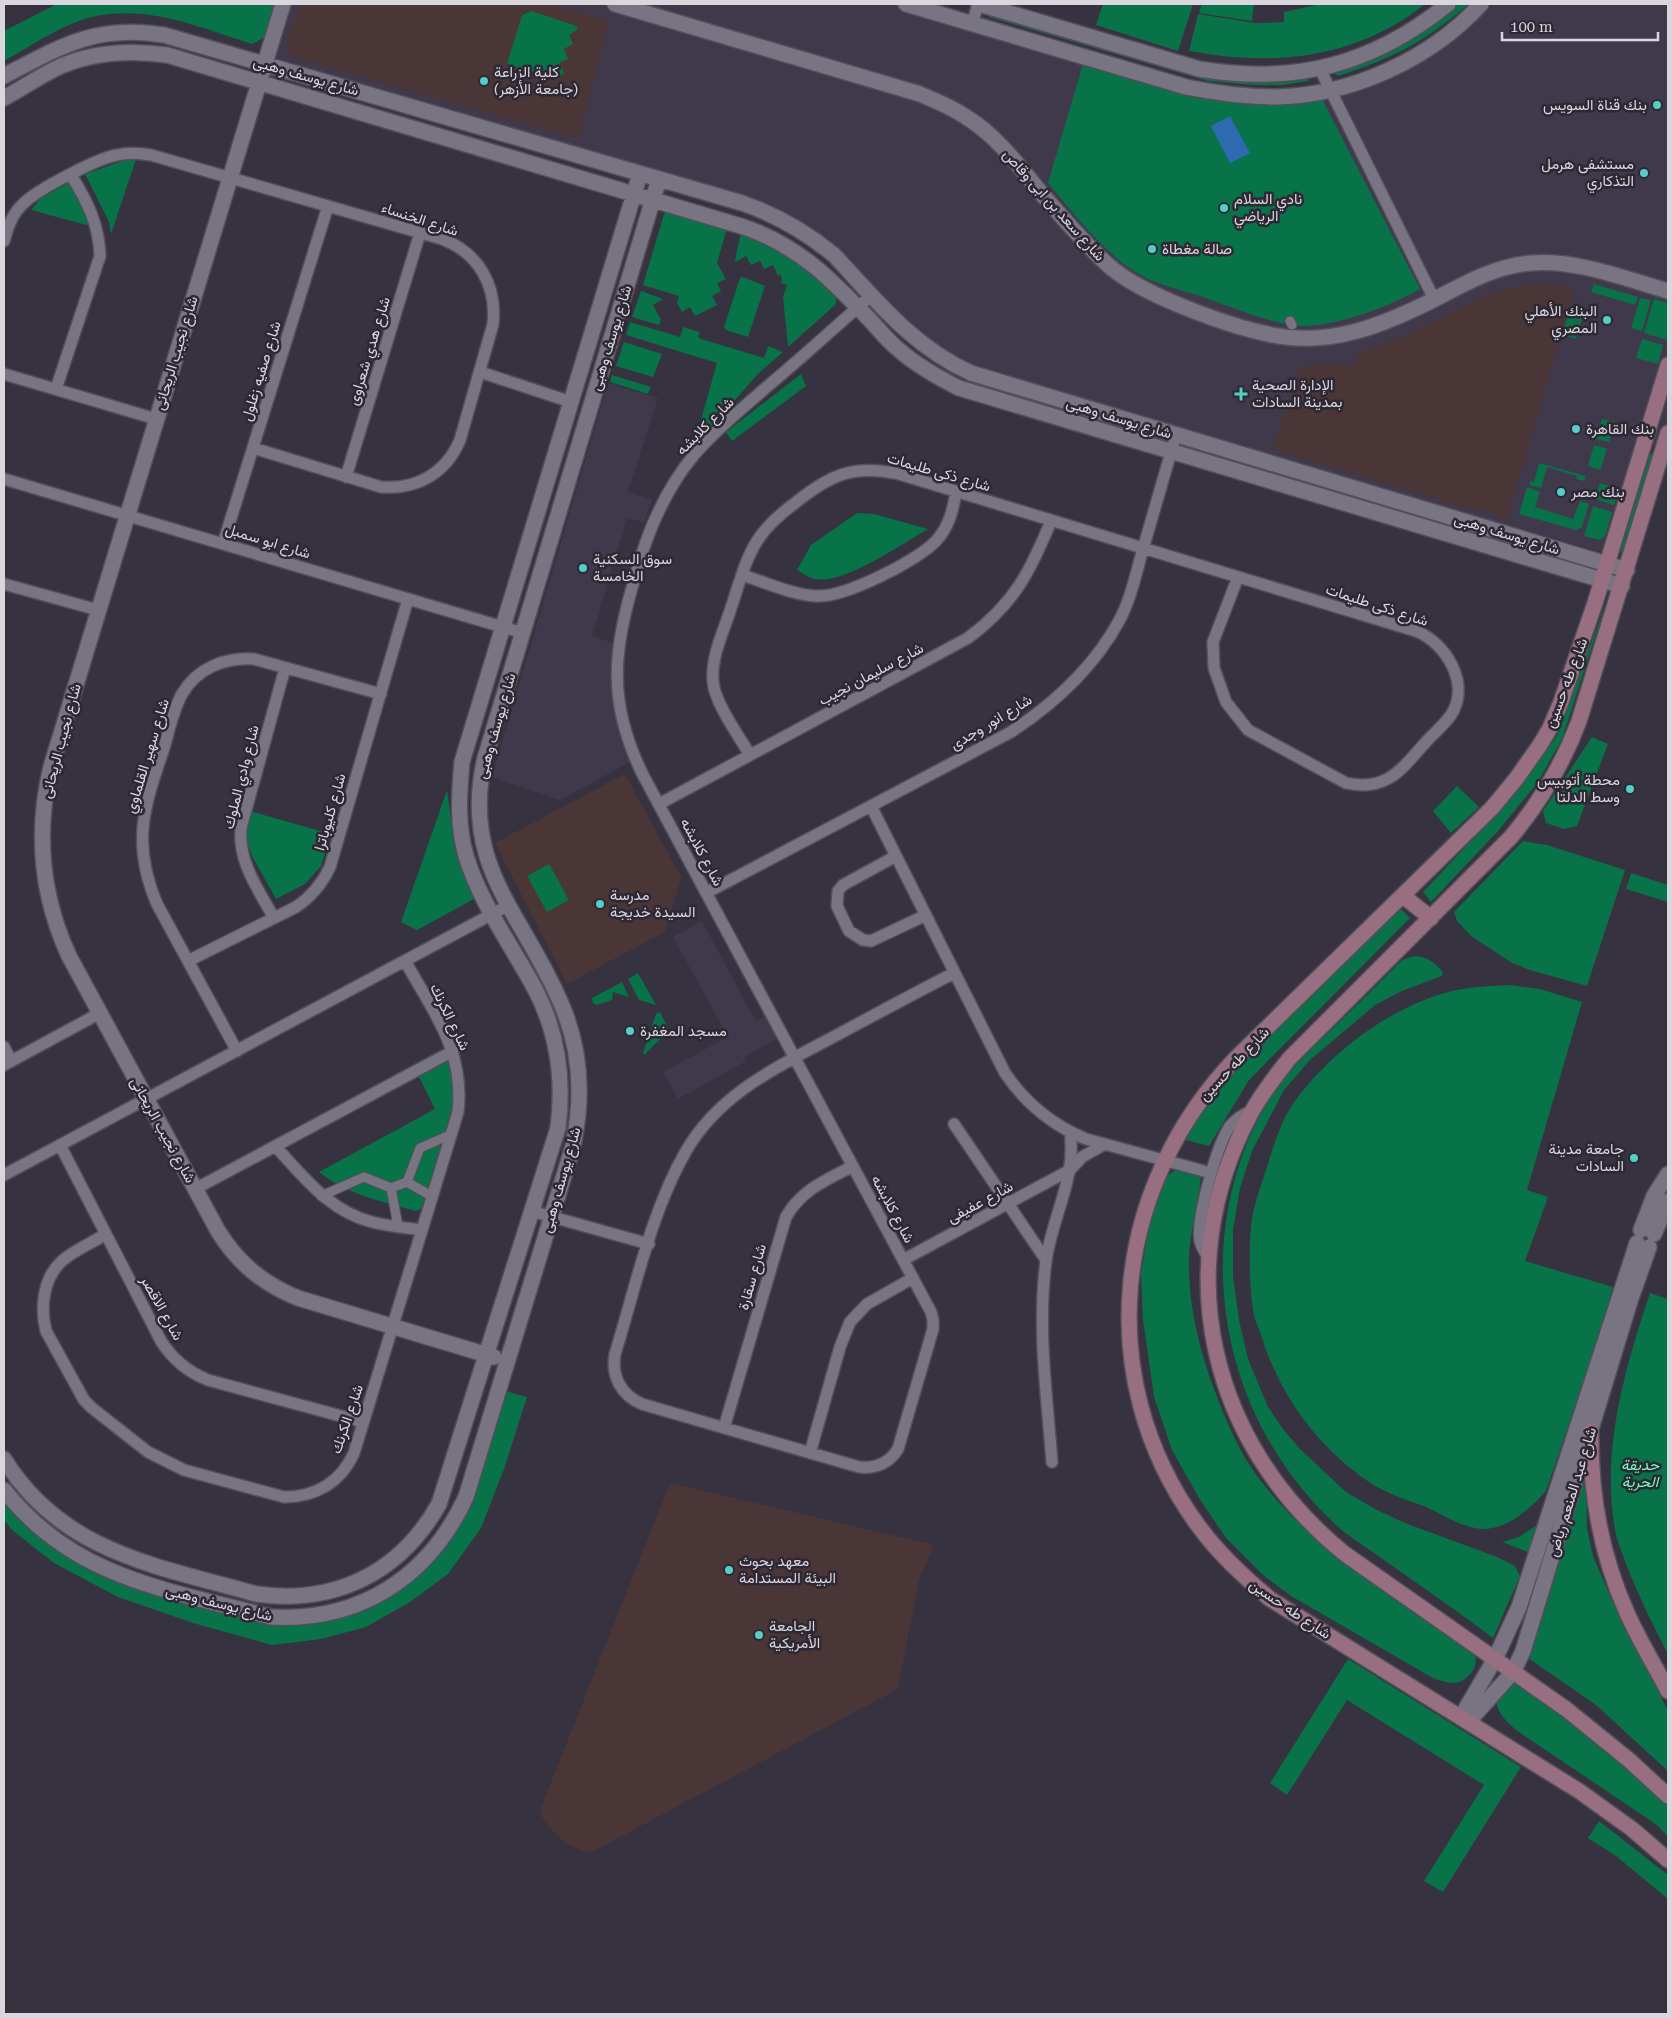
<svg xmlns="http://www.w3.org/2000/svg" width="1672" height="2018" font-family="'Roboto Serif',Vazirmatn,serif">
	<rect width="100%" height="100%" fill="#37323f"/>
	<path fill="#40394c" d="M 289,4 L 903,4 L 1227,97 L 1368,81 L 1436,52 L 1494,4 L 1668,4 L 1668,353 L 1601,552 L 983,374 L 932,345 L 821,239 L 667,177 L 273,57 Z
		M 608,383 L 658,398 L 628,492 L 652,500 L 644,522 L 627,518 L 592,636 L 616,644 L 632,761 L 560,800 L 492,777 Z
		M 1668,388 L 1668,449 L 1651,444 Z
		M 702,921 L 756,1022 L 768,1015 L 780,1037 L 744,1057 L 746,1061 L 678,1099 L 663,1072 L 728,1037 L 673,937 Z"/>
	<path fill="#4b3637" d="M 300,4 L 553,4 L 609,21 L 578,139 L 290,56 L 286,47 Z
		M 1543,283 L 1575,287 L 1507,519 L 1495,516 L 1495,513 L 1481,508 L 1479,512 L 1272,449 L 1300,367 L 1338,362 L 1339,366 L 1357,362 L 1355,354 L 1409,334 L 1487,295 L 1504,289 Z
		M 625,774 L 681,877 L 665,932 L 567,984 L 495,843 Z
		M 670,1483 L 934,1545 L 919,1580 L 898,1689 L 590,1853 L 564,1843 L 543,1819 L 540,1810 Z"/>
	<path fill="#087249" d="M 57,4 L 275,4 L 265,37 L 252,44 C 202,28 150,5 96,16 C 64,23 33,45 4,61 L 4,31 Z
		M 1103,4 L 1193,4 L 1178,51 L 1096,25 Z
		M 1202,4 L 1254,4 L 1252,21 L 1199,13 Z
		M 1321,4 L 1425,4 C 1356,59 1274,67 1189,51 L 1198,14 L 1255,23 L 1284,22 L 1284,12 Z
		M 1457,4 L 1469,4 C 1424,42 1394,58 1338,76 L 1334,73 L 1334,69 L 1390,51 L 1414,38 Z
		M 531,11 L 577,26 L 577,30 L 569,35 L 573,44 L 564,49 L 568,59 L 559,63 L 564,73 L 556,79 L 507,64 L 522,15 Z
		M 991,13 L 1247,81 L 1276,81 L 1307,76 L 1309,81 L 1282,85 L 1252,85 L 1208,81 L 989,17 Z
		M 1083,64 L 1183,94 L 1321,97 L 1420,289 C 1388,307 1328,331 1290,325 C 1260,319 1231,307 1203,297 C 1178,289 1151,284 1129,268 C 1097,244 1073,213 1048,183 Z
		M 137,156 L 111,234 L 109,222 L 85,174 Z
		M 70,182 L 89,221 L 90,226 L 31,210 L 41,198 Z
		M 671,209 L 727,228 L 717,263 L 726,279 L 717,283 L 721,291 L 712,296 L 717,305 L 695,316 L 690,307 L 682,312 L 677,303 L 679,296 L 643,285 L 664,214 Z
		M 741,232 L 772,243 L 836,292 L 836,304 L 788,347 L 783,297 L 787,285 L 781,283 L 782,278 L 780,274 L 778,276 L 773,265 L 764,269 L 760,261 L 751,265 L 746,256 L 736,262 L 735,260 Z
		M 743,277 L 765,286 L 748,337 L 726,330 L 724,327 L 740,278 Z
		M 1594,284 L 1638,297 L 1635,305 L 1591,292 Z
		M 641,291 L 663,299 L 653,305 L 661,320 L 659,325 L 632,317 Z
		M 1640,298 L 1651,300 L 1642,331 L 1631,328 Z
		M 1654,299 L 1668,303 L 1667,340 L 1644,333 Z
		M 1571,305 L 1585,309 L 1576,339 L 1562,335 Z
		M 630,322 L 680,337 L 683,327 L 700,332 L 698,337 L 701,339 L 764,358 L 768,346 L 783,352 L 757,375 L 711,427 L 700,423 L 717,363 L 626,335 Z
		M 1642,339 L 1663,345 L 1658,364 L 1636,358 Z
		M 624,342 L 662,354 L 653,377 L 616,366 Z
		M 801,374 L 806,386 L 732,441 L 726,432 Z
		M 612,375 L 651,387 L 648,394 L 610,382 Z
		M 1602,419 L 1615,422 L 1609,442 L 1596,439 Z
		M 1594,445 L 1607,449 L 1600,470 L 1588,466 Z
		M 1654,453 L 1656,456 L 1627,552 L 1622,556 L 1620,550 L 1650,454 Z
		M 1539,463 L 1586,476 L 1584,481 L 1576,479 L 1577,476 L 1547,467 L 1541,488 L 1529,485 L 1530,481 L 1534,482 Z
		M 1600,483 L 1619,489 L 1614,505 L 1595,499 Z
		M 1527,487 L 1540,492 L 1535,507 L 1573,519 L 1580,501 L 1589,504 L 1582,527 L 1576,530 L 1519,514 Z
		M 1593,506 L 1612,512 L 1605,536 L 1600,540 L 1584,536 Z
		M 857,513 L 874,514 L 928,529 C 903,543 844,585 815,579 C 809,578 802,573 797,570 L 811,545 Z
		M 1608,597 L 1562,739 L 1538,782 L 1498,831 L 1431,902 L 1423,892 L 1501,809 L 1557,736 Z
		M 1592,737 L 1608,744 L 1577,826 L 1564,829 L 1546,823 L 1543,811 Z
		M 1457,786 L 1479,807 L 1451,833 L 1433,811 Z
		M 447,790 L 455,849 L 474,899 L 417,930 L 401,922 Z
		M 250,811 L 331,834 L 321,866 L 305,884 L 276,899 L 252,856 L 245,835 Z
		M 1523,841 L 1547,845 L 1625,870 L 1587,986 L 1530,970 L 1512,963 L 1471,936 L 1457,921 L 1454,912 Z
		M 549,864 L 569,900 L 547,912 L 527,876 Z
		M 1631,873 L 1668,885 L 1668,902 L 1626,889 Z
		M 1400,908 L 1410,918 L 1249,1080 L 1209,1146 L 1186,1140 L 1198,1118 L 1231,1072 Z
		M 1414,956 C 1428,957 1434,962 1443,972 L 1442,976 L 1402,991 L 1375,1005 L 1310,1060 L 1284,1090 L 1252,1151 L 1240,1188 L 1233,1230 L 1233,1277 L 1239,1320 L 1248,1359 L 1268,1407 L 1283,1429 L 1300,1449 L 1346,1492 L 1377,1510 L 1405,1523 L 1497,1557 L 1515,1566 L 1520,1576 L 1493,1638 C 1456,1610 1418,1584 1381,1558 C 1365,1546 1347,1536 1333,1522 C 1220,1416 1188,1243 1265,1106 C 1282,1076 1308,1052 1332,1029 C 1356,1006 1379,983 1402,960 Z
		M 638,973 L 656,1005 L 639,1000 L 628,979 Z
		M 622,982 L 629,997 L 613,992 L 612,1000 L 597,1005 L 593,1003 L 592,998 Z
		M 1510,985 L 1540,989 L 1582,1002 L 1527,1190 L 1548,1197 L 1525,1261 L 1613,1287 L 1595,1348 L 1546,1491 C 1529,1510 1503,1534 1475,1528 C 1458,1525 1441,1514 1426,1507 C 1407,1500 1385,1493 1369,1482 C 1317,1447 1279,1394 1261,1335 C 1258,1327 1254,1318 1253,1310 C 1249,1283 1249,1252 1251,1226 C 1253,1207 1260,1188 1266,1170 C 1273,1147 1281,1120 1295,1101 C 1331,1052 1389,1008 1448,992 C 1468,987 1489,986 1510,985 Z
		M 660,1012 L 669,1030 L 644,1055 L 643,1053 L 656,1014 Z
		M 445,1060 L 453,1066 L 456,1095 L 422,1208 L 416,1211 C 383,1202 346,1194 319,1172 L 435,1109 L 417,1073 Z
		M 1175,1170 L 1195,1172 L 1201,1177 C 1198,1205 1190,1232 1189,1259 C 1188,1299 1197,1340 1210,1378 C 1221,1408 1233,1440 1251,1467 C 1303,1544 1388,1594 1465,1644 C 1467,1646 1471,1649 1473,1652 C 1482,1665 1467,1683 1453,1683 C 1447,1683 1439,1680 1433,1678 L 1291,1596 L 1263,1575 L 1226,1538 L 1199,1498 L 1172,1450 L 1154,1397 L 1143,1320 L 1141,1274 L 1152,1208 L 1166,1177 Z
		M 1650,1293 L 1668,1299 L 1668,1654 C 1652,1623 1637,1593 1625,1561 C 1622,1552 1618,1544 1616,1535 C 1600,1453 1624,1371 1650,1293 Z
		M 505,1391 L 527,1397 L 504,1469 L 481,1528 L 448,1574 L 410,1602 L 366,1627 L 321,1639 L 272,1645 L 193,1623 L 118,1597 L 54,1563 L 12,1530 L 4,1520 L 4,1492 L 47,1532 L 139,1577 L 283,1617 L 353,1605 L 438,1547 Z
		M 1586,1470 L 1587,1529 L 1593,1556 L 1612,1600 L 1668,1711 L 1668,1771 L 1596,1705 L 1528,1658 L 1541,1609 Z
		M 1540,1523 L 1532,1549 L 1528,1552 L 1502,1542 L 1519,1537 Z
		M 1348,1659 L 1521,1767 L 1443,1892 L 1424,1881 L 1484,1785 L 1347,1700 L 1287,1795 L 1270,1783 Z
		M 1516,1680 L 1539,1694 L 1645,1779 L 1668,1805 L 1668,1837 L 1657,1825 L 1516,1730 C 1505,1720 1496,1712 1495,1696 Z
		M 1599,1821 L 1668,1875 L 1668,1899 L 1616,1856 L 1588,1838 Z"/>
	<path fill="#2d6ab0" d="M 1230,116 L 1250,153 L 1230,163 L 1211,126 Z"/>
	<g fill="none" stroke-linecap="round" stroke-linejoin="round">
		<defs>
			<path id="pedestrian" d="M 1290,321 L 1292,325
				M 407,1182 L 433,1197
				M 391,1188 L 398,1226
				M 321,1196 L 364,1177 L 391,1188 L 407,1182 L 420,1148 L 452,1134"/>
			<path id="minor" d="M 972,24 L 978,4
				M 1320,69 L 1434,299
				M 4,241 C 8,227 12,214 23,204 C 36,190 98,158 117,155 C 129,152 140,153 151,155 L 442,239 C 479,253 497,286 493,324 L 460,440 C 446,473 417,490 381,487 L 253,448
				M 872,295 C 837,325 804,356 769,385 C 743,408 716,429 694,455 C 664,491 647,532 635,577 C 613,652 607,702 643,775 C 739,954 835,1133 931,1312 L 933,1320 L 933,1329 L 898,1449 C 889,1463 876,1469 859,1467 L 642,1404 C 621,1395 611,1376 615,1354 C 636,1286 651,1212 686,1151 C 720,1092 781,1065 837,1035 C 876,1014 915,993 954,973
				M 480,372 L 571,402
				M 4,374 L 156,419
				M 56,389 L 100,256 C 99,224 87,201 71,175
				M 346,477 L 420,233
				M 4,479 L 523,633
				M 223,544 L 328,206
				M 742,575 C 765,582 793,595 816,596 C 844,598 917,561 936,541 C 949,527 953,510 956,492
				M 4,584 L 98,610
				M 750,755 C 739,736 714,702 713,681 C 711,657 723,633 730,611 C 738,588 744,562 757,541 C 767,525 780,514 795,503 C 830,475 853,464 899,474 L 1416,631 C 1446,643 1471,684 1451,715 C 1444,725 1433,734 1425,743 C 1401,770 1386,792 1346,783 L 1248,730 L 1226,702 L 1214,668 L 1213,642 L 1238,577
				M 659,804 L 968,638 C 1014,604 1030,572 1051,521
				M 871,806 L 1005,1073 C 1026,1104 1052,1125 1086,1139 L 1211,1173
				M 896,856 L 843,885 L 838,891 L 837,906 L 849,931 L 863,940 L 871,941 L 926,915
				M 706,893 L 1011,732 C 1055,703 1094,667 1119,621 C 1131,599 1136,573 1143,549 C 1154,511 1165,473 1176,435
				M 274,918 C 258,889 238,862 241,828 L 285,668
				M 188,961 L 296,907 C 311,897 322,884 330,867 L 408,599
				M 4,1047 L 11,1061
				M 237,1051 L 157,904 C 131,843 144,807 164,748 C 169,731 173,710 182,694 C 197,668 225,657 254,659 L 381,694
				M 4,1065 L 100,1013
				M 954,1124 L 1046,1260
				M 60,1145 L 161,1341 C 173,1360 188,1372 208,1380 L 363,1422
				M 275,1146 C 304,1177 329,1211 372,1222 C 388,1226 406,1228 422,1230
				M 4,1175 L 509,905
				M 195,1189 L 453,1051
				M 531,1211 L 649,1244
				M 106,1234 C 92,1243 74,1250 62,1261 C 43,1278 40,1308 46,1331 L 84,1400 L 92,1408 L 148,1452 L 184,1470 L 284,1497 C 316,1497 341,1482 354,1453 L 458,1112 C 465,1051 433,1011 405,961
				M 1209,1258 C 1205,1253 1202,1248 1200,1241 C 1196,1219 1217,1145 1230,1126 C 1236,1119 1244,1114 1252,1111
				M 903,1260 L 1070,1170 L 1082,1157 L 1105,1144
				M 724,1428 L 786,1217 C 801,1190 826,1180 853,1166
				M 810,1453 L 840,1347 L 850,1322 L 867,1304 L 913,1278
				M 1052,1462 C 1047,1396 1037,1328 1046,1261 C 1052,1217 1077,1177 1070,1132"/>
			<path id="tertiary" d="M 283,4 L 51,767 C 35,833 41,895 69,956 L 218,1231 C 238,1263 263,1284 298,1298 L 494,1357
				M 615,4 L 920,94 C 936,101 952,107 966,117 C 996,135 1019,166 1041,193 C 1062,217 1084,243 1108,265 C 1141,295 1228,326 1272,335 C 1330,347 1384,325 1435,299 C 1466,283 1495,266 1531,263 C 1575,259 1626,279 1668,291
				M 906,4 L 1186,87 C 1216,93 1246,97 1277,97 C 1352,95 1431,59 1481,4
				M 979,4 L 1199,69 C 1294,85 1373,65 1448,4
				M 4,76 C 61,46 97,24 164,35 L 742,203 C 777,215 806,232 834,255 C 877,301 913,347 971,373 L 1627,570
				M 4,98 C 23,88 41,75 61,66 C 94,52 132,50 167,55 L 744,227 C 799,246 832,280 871,321 C 880,331 888,341 898,349 C 916,365 937,377 959,388 L 1622,586
				M 1641,1230 L 1654,1196 L 1668,1174
				M 1654,1234 L 1668,1201
				M 4,1459 C 62,1553 158,1566 256,1594 C 335,1605 400,1573 439,1504 L 558,1128 C 564,1081 558,1034 536,991 C 513,947 481,905 466,856 C 457,825 459,794 462,762 L 640,174
				M 4,1490 C 74,1579 169,1590 271,1617 C 360,1622 429,1577 466,1497 L 573,1146 C 583,1099 581,1052 563,1008 C 526,916 459,868 485,758 L 659,179
				M 1461,1717 L 1495,1659 L 1519,1607 L 1637,1243
				M 1468,1722 L 1513,1672 L 1523,1651 L 1630,1301 L 1649,1247"/>
			<path id="secondary" d="M 1668,365 L 1595,603 L 1561,702 L 1550,728 L 1540,745 L 1516,779 L 1492,808 L 1237,1057 C 1114,1185 1090,1376 1197,1524 C 1218,1553 1243,1576 1270,1599 L 1579,1791 L 1632,1829 L 1668,1860
				M 1668,433 L 1579,721 C 1563,764 1541,801 1511,837 L 1289,1059 C 1275,1077 1261,1094 1250,1115 C 1168,1270 1210,1445 1345,1554 L 1566,1709 L 1629,1760 L 1668,1796
				M 1403,896 L 1431,918
				M 1591,1430 C 1590,1494 1601,1555 1627,1613 C 1639,1640 1655,1666 1668,1691"/>
		</defs>
		<use href="#pedestrian" stroke="#524f59" stroke-width="11"/>
		<use href="#minor" stroke="#524f59" stroke-width="14"/>
		<use href="#tertiary" stroke="#524f59" stroke-width="18"/>
		<use href="#secondary" stroke="#524f59" stroke-width="18"/>
		<use href="#pedestrian" stroke="#797482" stroke-width="9"/>
		<use href="#minor" stroke="#797482" stroke-width="11"/>
		<use href="#tertiary" stroke="#797482" stroke-width="15"/>
		<use href="#secondary" stroke="#986e81" stroke-width="15"/>
	</g>
	<g fill="#55cec5" stroke="#2d2834" stroke-width="2">
		<circle cx="484" cy="81" r="5"/>
		<circle cx="1657" cy="105" r="5"/>
		<circle cx="1644" cy="173" r="5"/>
		<circle cx="1224" cy="208" r="5"/>
		<circle cx="1152" cy="249" r="5"/>
		<circle cx="1607" cy="320" r="5"/>
		<path d="M1238.5 386.5h5v5h5v5h-5v5h-5v-5h-5v-5h5z"/>
		<circle cx="1576" cy="429" r="5"/>
		<circle cx="1561" cy="492" r="5"/>
		<circle cx="583" cy="568" r="5"/>
		<circle cx="1630" cy="789" r="5"/>
		<circle cx="600" cy="904" r="5"/>
		<circle cx="630" cy="1031" r="5"/>
		<circle cx="1634" cy="1158" r="5"/>
		<circle cx="729" cy="1570" r="5"/>
		<circle cx="759" cy="1635" r="5"/>
	</g>
	<g text-anchor="middle" stroke-width="5" stroke-linejoin="round" paint-order="stroke">
		<g font-size="15" fill="#d9d6de" stroke="#2d2834" text-anchor="start">
			<text x="494" y="77">كلية الزراعة<tspan x="494" dy="17">(جامعة الأزهر)</tspan></text>
			<text x="1647" y="110" text-anchor="end">بنك قناة السويس</text>
			<text x="1634" y="169" text-anchor="end">مستشفى هرمل<tspan x="1634" dy="17">التذكاري</tspan></text>
			<text x="1234" y="204">نادي السلام<tspan x="1234" dy="17">الرياضي</tspan></text>
			<text x="1162" y="254">صالة مغطاة</text>
			<text x="1597" y="316" text-anchor="end">البنك الأهلي<tspan x="1597" dy="17">المصري</tspan></text>
			<text x="1252" y="390">الإدارة الصحية<tspan x="1252" dy="17">بمدينة السادات</tspan></text>
			<text x="1586" y="434">بنك القاهرة</text>
			<text x="1571" y="497">بنك مصر</text>
			<text x="593" y="564">سوق السكنية<tspan x="593" dy="17">الخامسة</tspan></text>
			<text x="1620" y="785" text-anchor="end">محطة أتوبيس<tspan x="1620" dy="17">وسط الدلتا</tspan></text>
			<text x="610" y="900">مدرسة<tspan x="610" dy="17">السيدة خديجة</tspan></text>
			<text x="640" y="1036">مسجد المغفرة</text>
			<text x="1624" y="1154" text-anchor="end">جامعة مدينة<tspan x="1624" dy="17">السادات</tspan></text>
			<text x="739" y="1566">معهد بحوث<tspan x="739" dy="17">البيئة المستدامة</tspan></text>
			<text x="769" y="1631">الجامعة<tspan x="769" dy="17">الأمريكية</tspan></text>
		</g>
		<g font-size="15" fill="#d9d6de" stroke="#2d2834">
			<text transform="translate(306 76) rotate(16)" y="5">شارع يوسف وهبى</text>
			<text transform="translate(1054 205) rotate(48)" y="5">شارع سعد بن ابى وقاص</text>
			<text transform="translate(420 219) rotate(18)" y="5">شارع الخنساء</text>
			<text transform="translate(611 338) rotate(-73)" y="5">شارع يوسف وهبى</text>
			<text transform="translate(369 351) rotate(-73)" y="5">شارع هدي شعراوى</text>
			<text transform="translate(176 353) rotate(-73)" y="5">شارع نجيب الريحانى</text>
			<text transform="translate(261 371) rotate(-73)" y="5">شارع صفيه زغلول</text>
			<text transform="translate(1119 418) rotate(17)" y="5">شارع يوسف وهبى</text>
			<text transform="translate(705 426) rotate(-45)" y="5">شارع كلابشه</text>
			<text transform="translate(939 472) rotate(16)" y="5">شارع ذكى طليمات</text>
			<text transform="translate(1507 534) rotate(17)" y="5">شارع يوسف وهبى</text>
			<text transform="translate(268 541) rotate(17)" y="5">شارع ابو سمبل</text>
			<text transform="translate(1377 605) rotate(18)" y="5">شارع ذكى طليمات</text>
			<text transform="translate(871 674) rotate(-28)" y="5">شارع سليمان نجيب</text>
			<text transform="translate(1566 683) rotate(-69)" y="5">شارع طه حسين</text>
			<text transform="translate(991 722) rotate(-31)" y="5">شارع انور وجدى</text>
			<text transform="translate(496 726) rotate(-74)" y="5">شارع يوسف وهبى</text>
			<text transform="translate(61 741) rotate(-75)" y="5">شارع نجيب الريحانى</text>
			<text transform="translate(147 756) rotate(-73)" y="5">شارع سهير القلماوي</text>
			<text transform="translate(241 777) rotate(-76)" y="5">شارع وادي الملوك</text>
			<text transform="translate(330 812) rotate(-74)" y="5">شارع كليوباترا</text>
			<text transform="translate(702 852) rotate(62)" y="5">شارع كلابشه</text>
			<text transform="translate(450 1017) rotate(64)" y="5">شارع الكرنك</text>
			<text transform="translate(1234 1064) rotate(-47)" y="5">شارع طه حسين</text>
			<text transform="translate(163 1130) rotate(61)" y="5">شارع نجيب الريحانى</text>
			<text transform="translate(561 1180) rotate(-74)" y="5">شارع يوسف وهبى</text>
			<text transform="translate(980 1202) rotate(-28)" y="5">شارع عفيفى</text>
			<text transform="translate(893 1209) rotate(62)" y="5">شارع كلابشه</text>
			<text transform="translate(752 1277) rotate(-74)" y="5">شارع سقارة</text>
			<text transform="translate(162 1308) rotate(61)" y="5">شارع الاقصر</text>
			<text transform="translate(347 1419) rotate(-71)" y="5">شارع الكرنك</text>
			<text transform="translate(1572 1492) rotate(-73)" y="5">شارع عبد المنعم رياض</text>
			<text transform="translate(219 1603) rotate(14)" y="5">شارع يوسف وهبى</text>
			<text transform="translate(1290 1609) rotate(34)" y="5">شارع طه حسين</text>
		</g>
		<g font-size="15" font-style="italic" fill="#71ffba" stroke="#2d2834">
			<text x="1640" y="1470">حديقة<tspan x="1640" dy="17">الحرية</tspan></text>
		</g>
	</g>
	<rect width="1672" height="2018" fill="none" stroke="#d9d6de" stroke-width="10"/>
	<path d="M1502 32v8h156v-8" fill="none" stroke="#d9d6de" stroke-width="2.5"/>
	<text x="1510" y="32" font-size="15" fill="#d9d6de" stroke="#2d2834" stroke-width="4" paint-order="stroke">100 m</text>
</svg>
